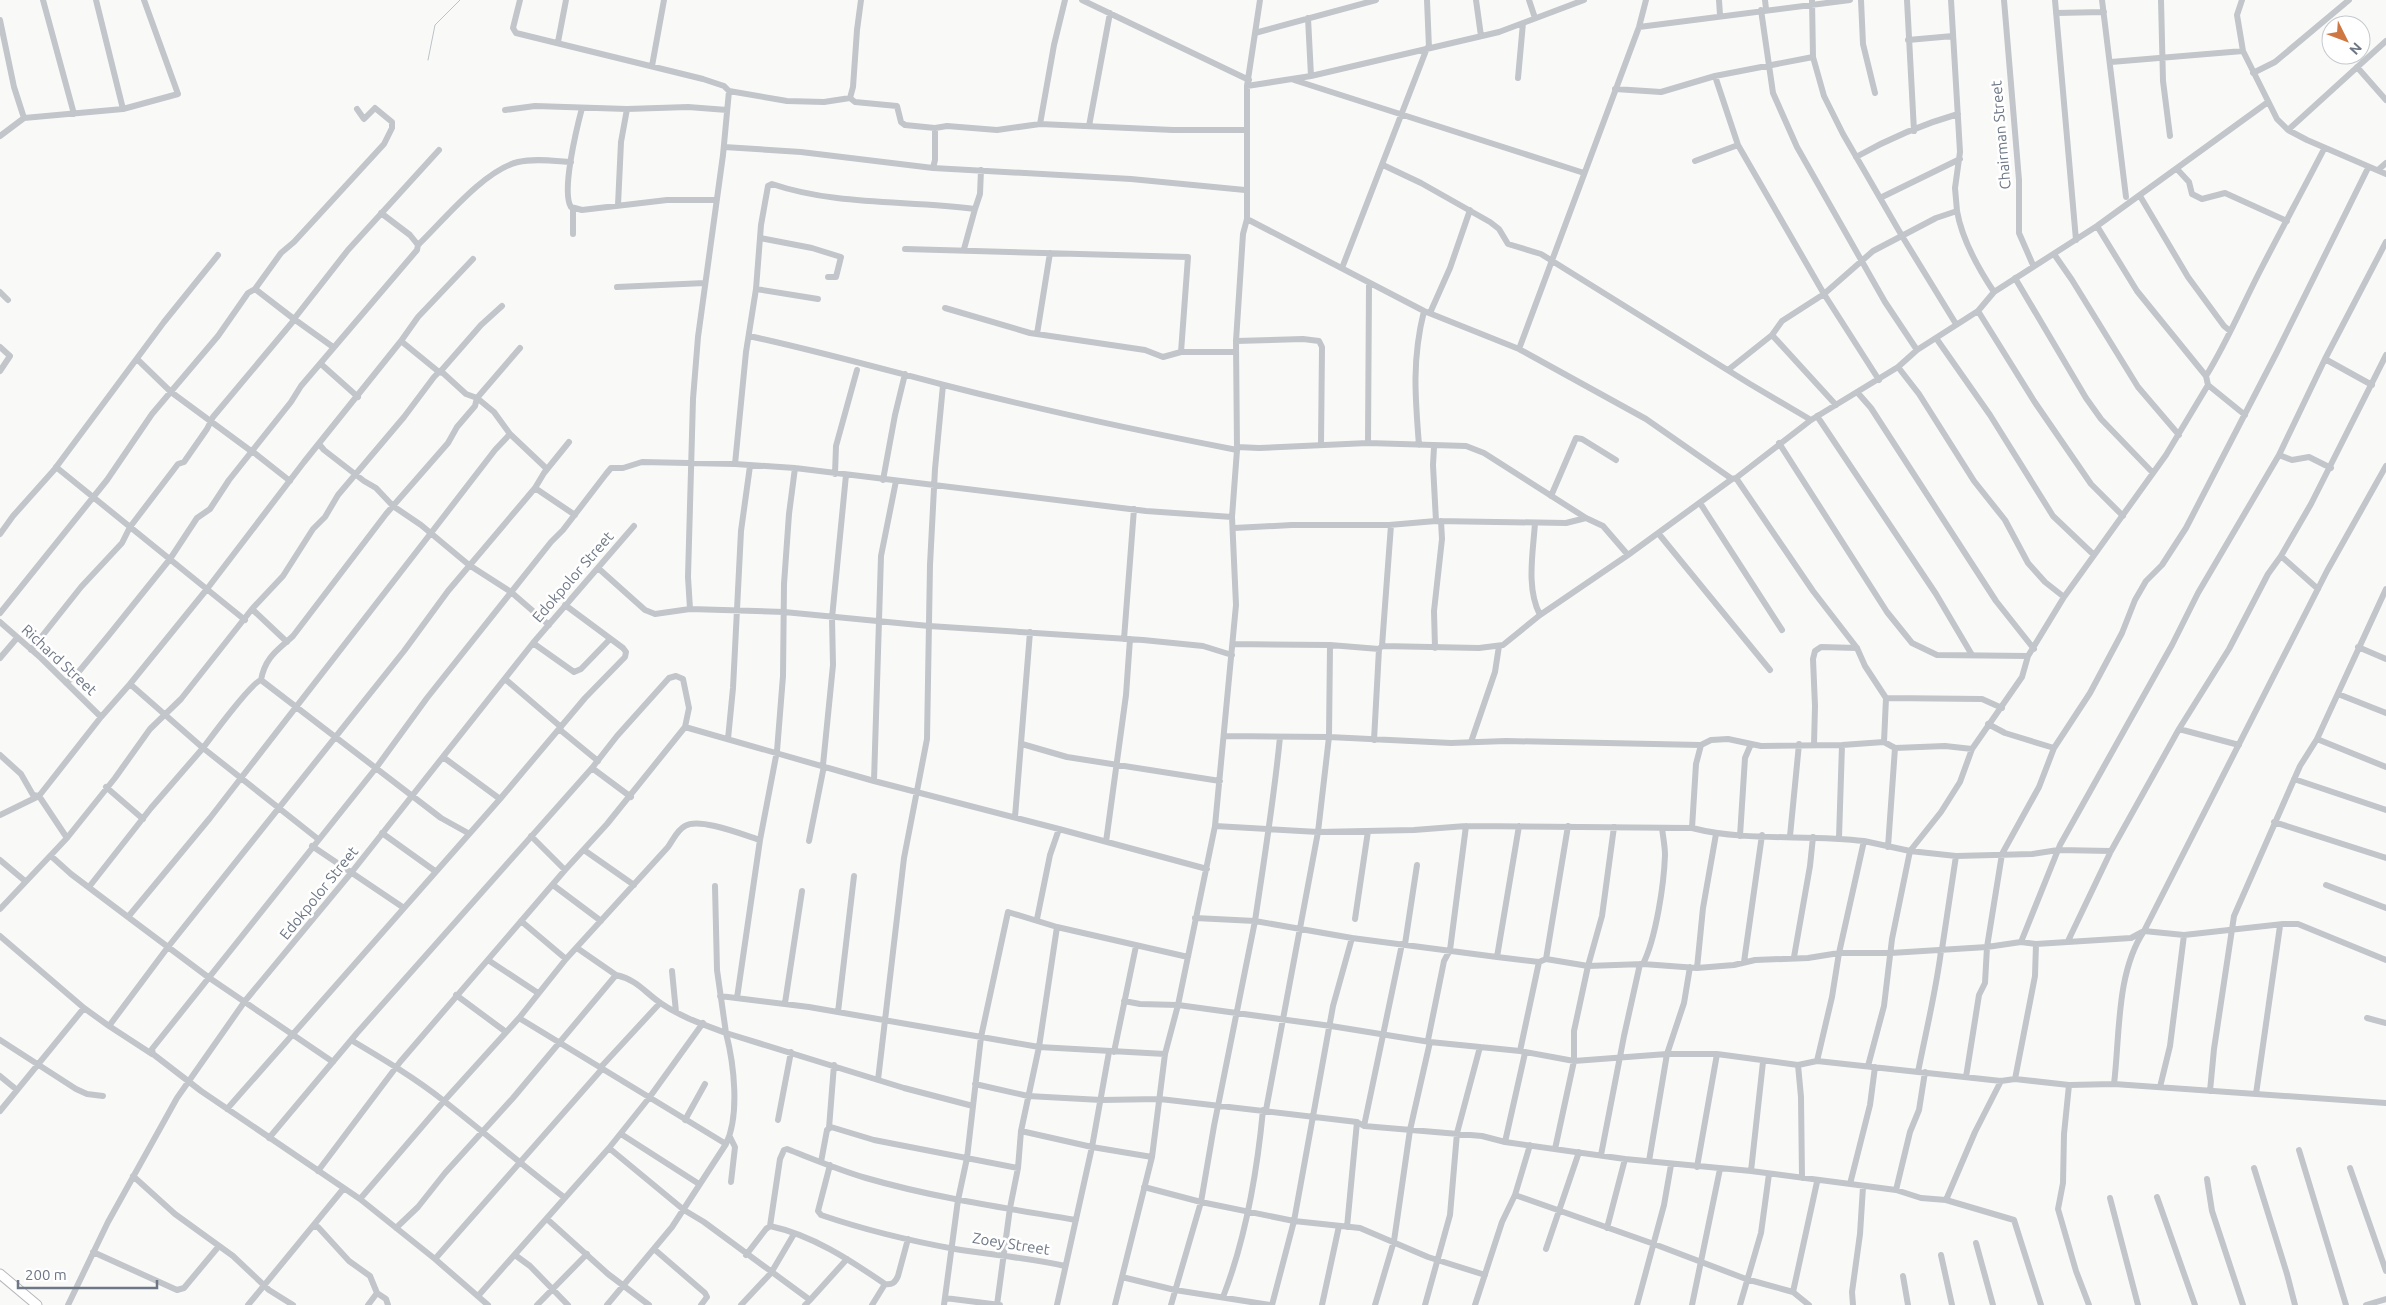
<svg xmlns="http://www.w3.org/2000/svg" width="2386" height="1305" font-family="Ubuntu,sans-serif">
	<rect width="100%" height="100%" fill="#f9faf8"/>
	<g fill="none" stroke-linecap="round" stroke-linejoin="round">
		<path stroke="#bcc3c9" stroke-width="1" d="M 428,60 L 435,25 L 460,0"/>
		<defs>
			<path id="highway" d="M 0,1274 L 37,1305"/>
		</defs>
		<use href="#highway" stroke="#b6b8bc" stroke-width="11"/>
		<path stroke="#c2c5c9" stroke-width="6" d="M 43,0 L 74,114
			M 96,0 L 123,109
			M 520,0 L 513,28 L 516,33 L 703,79 L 724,86 L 729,91 L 723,155 L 698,337 L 693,399 L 688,577 L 690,609
			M 1065,0 L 1054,45 L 1040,124 L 1173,130 L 1246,130
			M 1082,0 L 1249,80
			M 1427,0 L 1429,48
			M 1476,0 L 1481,36
			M 1529,0 L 1535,18
			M 1719,0 L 1720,15
			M 1765,0 L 1766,9
			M 1812,0 L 1813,57 L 1824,96 L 1843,134 L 1902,236 L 1956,324
			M 1861,0 L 1863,44 L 1875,93
			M 1907,0 L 1914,131
			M 2004,0 L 2019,180 L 2019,233 L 2033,265
			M 2055,0 L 2076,240
			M 2102,0 L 2126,197
			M 2161,0 L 2163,81 L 2170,136
			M 2242,0 L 2237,15 L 2243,51 L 2277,119 L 2288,130 L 2307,140 L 2386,174
			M 1761,10 L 1773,93 L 1797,147 L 1885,302 L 1917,350
			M 2056,13 L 2104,12
			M 1308,18 L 1311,76
			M 0,20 L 14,87 L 24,118 L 123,109 L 178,94 L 144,0
			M 1639,27 L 1850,0
			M 1255,33 L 1376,0
			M 1908,40 L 1953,36
			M 558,42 L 566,0
			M 2111,62 L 2243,51
			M 652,66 L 664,0
			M 2357,67 L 2386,100
			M 2253,73 L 2275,62 L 2349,0
			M 1715,76 L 1738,145 L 1824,294 L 1879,380
			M 1518,78 L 1523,23
			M 1294,80 L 1584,173
			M 1247,86 L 1311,76 L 1499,32 L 1584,0
			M 1615,89 L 1661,92 L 1715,76 L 1813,57
			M 729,91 L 787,101 L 824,102 L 850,98 L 853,87 L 857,30 L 861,0
			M 850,98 L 855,102 L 897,106 L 901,122 L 905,125 L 935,128 L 947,126 L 997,130 L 1040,124
			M 582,108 C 577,127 561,192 571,207 L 582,210 L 667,200 L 716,200
			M 505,110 L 535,106 L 627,109 L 688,107 L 727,110
			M 1089,126 L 1110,13
			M 2288,130 L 2386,41
			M 0,136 L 24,118
			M 724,147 L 801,152 L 933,168 L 1131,179 L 1245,190
			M 1856,157 C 1888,139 1923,124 1958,114
			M 1695,161 L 1738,145
			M 1383,165 L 1421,183 L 1490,222 L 1499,229 L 1508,244 L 1541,254 L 1750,384 L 1811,420
			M 933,168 L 935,160 L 935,128
			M 2177,169 L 2189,182 L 2192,194 L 2202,199 L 2225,193 L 2287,221
			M 2378,170 L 2386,163
			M 2140,196 L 2188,277 L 2224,326 L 2230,331
			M 1880,198 L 1960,159
			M 618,205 L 621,142 L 627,109
			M 573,208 L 573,234
			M 975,209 L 980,194 L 981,170
			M 1957,211 C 1962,240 1978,268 1994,292
			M 381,213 L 410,235 L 418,245
			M 1247,219 L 1424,311 L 1519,349 L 1646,419 L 1732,479
			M 2097,226 L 2137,291 L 2206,376
			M 760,238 L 812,248 L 841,257 L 836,277 L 828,277
			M 905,249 L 1188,257 L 1181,352
			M 2054,254 L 2072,280 L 2138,387 L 2179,435
			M 1342,268 L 1427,48
			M 2015,278 L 2086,398 L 2101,419 L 2153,473
			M 617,287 L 705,283
			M 756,289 L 818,299
			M 0,292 L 8,300
			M 945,308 L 1030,333 L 1145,350 L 1163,357 L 1181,352 L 1236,352
			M 1978,311 L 2034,401 L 2091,484 L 2123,516
			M 1430,313 L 1450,268 L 1470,210
			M 294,319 L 255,289 L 281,253 L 294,242 L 384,144 L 392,128 L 392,122 L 375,108 L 364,119 L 357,109
			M 1037,334 L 1050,253
			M 1772,335 L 1836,405
			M 749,336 C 814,350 879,368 944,385 C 1041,410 1139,431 1237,450
			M 1936,338 L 1990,415 L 2053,516 L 2094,555
			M 401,341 L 418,317 L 473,259
			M 1236,341 L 1303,339 L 1319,341 L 1322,347 L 1321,445
			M 0,347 L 10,356 L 0,371
			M 333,347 L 294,319 L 348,250 L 439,150
			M 1519,349 L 1639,27 L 1646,0
			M 2325,359 L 2372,385
			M 138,360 L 171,392 L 251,451
			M 321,364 L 358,397
			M 1898,367 L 1919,394 L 1974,481 L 2005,520 L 2028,563 L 2045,582 L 2064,597
			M 1728,370 L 1772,335 L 1782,321 L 1824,294 L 1873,251 L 1936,218 L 1957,211 L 1955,188 L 1960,152 L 1951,0
			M 439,372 L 401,341 L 304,462 L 207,589 L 130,684 L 203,748 C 212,736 251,683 261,680 C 265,657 278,650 293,636 L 386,514 L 448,443 L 457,427 L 475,406 L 477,398 L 494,412 L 510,434
			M 440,372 L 481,325 L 502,306
			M 2208,385 L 2245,415
			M 1857,392 L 1871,408 L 1996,601 L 2034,649
			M 1817,416 L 1936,594 L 1972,655
			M 1368,443 L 1369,283
			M 1779,443 L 1887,612 L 1912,643 L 1937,655 L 2028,656
			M 319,444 L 324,450 L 364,481 L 376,488 L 393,506 L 421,525 L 469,565 L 511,592 L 549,625
			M 1419,445 C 1415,396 1412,359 1424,311
			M 1237,447 L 1259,448 L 1368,443 L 1466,446 L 1484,453 L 1586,518 L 1603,526 L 1628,555
			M 1434,447 L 1433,465 L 1436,521
			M 252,451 L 290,481
			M 2279,455 L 2292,460 L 2309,457 L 2331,468
			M 735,464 L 746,352 L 756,289 L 761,225 L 768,186 L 772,184 C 837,206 908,200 975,209 L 964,249
			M 56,467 L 245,620
			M 835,474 L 836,446 L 857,370
			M 1736,478 L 1813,591 L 1857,648 L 1865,666 L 1886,698
			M 883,480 L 895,415 L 905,374
			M 535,488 L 575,515
			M 1551,496 L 1576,438 L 1582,439 L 1616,460
			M 1700,503 L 1782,630
			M 1535,523 C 1533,553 1526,588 1540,615
			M 1234,528 L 1292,525 L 1389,525 L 1436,521 L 1566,523 L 1586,518
			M 431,533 L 495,450 L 510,434 L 547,469
			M 1658,533 L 1770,670
			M 0,534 L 13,516 L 54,470 L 164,322 L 218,255
			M 2281,556 L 2318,589
			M 598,568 L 645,610 L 655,614 L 690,609 L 784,612 L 929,626 L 1143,640 L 1203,646 L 1232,655
			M 252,609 L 287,642
			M 0,613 L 107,480 L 152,414 L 218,336 L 248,293 L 255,289
			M 0,622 L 41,658 L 101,717
			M 1124,639 L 1134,509
			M 533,643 L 574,672 L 581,669 L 610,639
			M 1233,644 L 1330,645 L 1379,649 L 1382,646 L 1479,648 L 1503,645 L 1540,615 L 1628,555 L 1732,479 L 1736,478 L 1811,420 L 1898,367 L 1917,350 L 1978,311 L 1994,292 L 2097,226 L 2268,102
			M 1382,646 L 1391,525
			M 2358,647 L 2386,659
			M 1435,648 L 1434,611 L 1442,539 L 1441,521
			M 31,650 L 81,587 L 122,543 L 130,527 L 178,464 L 184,462 L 207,429 L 213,417 L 295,319
			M 0,658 L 17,638
			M 505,679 L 561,727
			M 261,680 L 441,818 L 468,833
			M 66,683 L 76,675 L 109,635 L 170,559 L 197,518 L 210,509 L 229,480 L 291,402 L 301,386 L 417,250 L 418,245 C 443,221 484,170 518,162 C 535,158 554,161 571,162
			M 2338,694 L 2386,713
			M 1988,724 L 2005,733 L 2054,748
			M 559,729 L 598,761
			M 2179,729 L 2239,745
			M 1225,736 L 1329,737 L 1451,743 L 1506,741 L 1701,745
			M 728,739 L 733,688 L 741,531 L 750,466
			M 2317,739 L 2386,767
			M 1374,740 L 1379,649
			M 1471,742 L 1495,672 L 1499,646
			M 1884,742 L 1886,698 L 1982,699 L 2002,708
			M 1022,744 L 1067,757 L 1220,781
			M 1814,745 L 1815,706 L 1813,659 L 1815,651 L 1821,647 L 1857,648
			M 1895,748 L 1945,746 L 1972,749
			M 0,755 L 21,774 L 33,795 L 39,796 L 67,838
			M 443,757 L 500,799
			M 823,765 L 833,665 L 832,618 L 846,475
			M 592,768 L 631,797
			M 2294,779 L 2386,810
			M 874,781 L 881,556 L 896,481
			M 106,787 L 143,819
			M 0,815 L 39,796 L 101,717 L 130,684
			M 1015,817 L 1030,632
			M 2274,822 L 2386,858
			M 1215,826 L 1318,832 L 1414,830 L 1466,826 L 1692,828 C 1746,842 1808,834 1864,841 L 1839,953 L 1808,958 L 1755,960 L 1734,965 L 1697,968 L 1643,964 L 1588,966 L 1546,959 L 1539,962 L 1497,957 L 1352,938 L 1255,921 C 1264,860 1274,799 1280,737
			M 1692,828 L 1696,764 L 1701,745 L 1711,740 L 1728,739 L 1761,746 L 1842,745 L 1884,742 L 1895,748 L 1888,847
			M 1059,829 L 1207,869
			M 382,833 L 435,871
			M 531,836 L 565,870
			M 1740,836 L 1745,758 L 1751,744
			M 1790,836 L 1799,744
			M 1839,838 L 1842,745
			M 809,841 L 824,766
			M 1864,841 L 1910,851 L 1956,856 L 2032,854 L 2058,850 L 2111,851
			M 1106,842 L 1126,695 L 1130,639
			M 312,846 L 404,908
			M 584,850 L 634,885
			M 51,856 L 71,874 L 128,917
			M 0,860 L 25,881
			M 553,885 L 601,921
			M 2326,885 L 2386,908
			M 715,886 L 717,970 L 726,1033 L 904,1088 L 973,1106
			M 89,887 L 151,808 L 203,748 L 318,839
			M 0,909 L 67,838 L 115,778 L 150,729 L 181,699 L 252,609 L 283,576 L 313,529 L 325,517 L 338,495 L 404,417 L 434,377 L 439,372 L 443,373 L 466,394 L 477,398 L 520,348
			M 1195,918 L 1255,921 L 1214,1126 L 1201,1202 L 1294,1221 L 1360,1228 L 1428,1257 L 1485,1275
			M 1355,919 L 1368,831
			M 521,921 L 566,959
			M 0,936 L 84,1008 L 109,1026
			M 2068,941 L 2111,851 L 2179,729 L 2229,649 L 2268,574 L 2281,556 L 2311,504 L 2386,355
			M 2021,942 L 2060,845 L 2172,645 L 2198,593 L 2279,455 L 2325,359 L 2386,242
			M 1405,944 L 1417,865
			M 577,948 L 616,975
			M 1942,949 L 1956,856
			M 1497,957 L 1519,826
			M 1794,957 L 1810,866 L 1813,837
			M 1546,959 L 1568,826
			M 488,960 L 538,993
			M 1744,962 L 1762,835
			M 1643,964 C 1656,938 1664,884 1665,855 C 1665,846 1663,837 1662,828
			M 1697,968 L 1703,908 L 1716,834
			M 672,971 L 676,1012
			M 456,995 L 506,1032
			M 720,996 L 809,1007 L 1039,1047 L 1165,1054
			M 737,998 L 760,840
			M 1124,1001 L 1140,1004 L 1178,1005 L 1331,1026 L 1430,1042 L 1520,1051 L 1574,1061 L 1667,1054 L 1717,1054 L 1798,1065 L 1817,1061 L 2001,1081 L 2015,1079 L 2069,1085 L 2114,1084 L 2386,1103
			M 785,1003 L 802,891
			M 838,1012 L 854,876
			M 519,1018 L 726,1144 L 672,1227 L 607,1305
			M 2367,1018 L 2386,1023
			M 0,1040 L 76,1089 L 87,1094 L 103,1096
			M 351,1040 C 383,1059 415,1078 444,1101 C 485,1133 524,1167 565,1198
			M 1428,1040 L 1444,961 L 1450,950 L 1466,826
			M 1520,1051 L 1539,962
			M 1114,1052 L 1136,946
			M 152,1054 L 109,1026 L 168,947 L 404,651 L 448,591 L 535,488 L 544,473 L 569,442
			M 1817,1061 L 1832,997 L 1839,953 L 1891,953 L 1987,947 L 2021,942 L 2036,944 L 2131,938 L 2144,931 L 2184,935 L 2283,924 L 2298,924 L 2386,960
			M 333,1062 L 208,977 L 128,917 L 210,818 L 431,533
			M 1798,1065 L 1801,1097 L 1802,1178
			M 1868,1066 L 1884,1006 L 1892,939 L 1910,851 L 1941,812 L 1960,782 L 1972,749 L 2022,677 L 2028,656 L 2064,597 L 2166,455 L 2208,385 L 2206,376 C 2227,342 2242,306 2260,271 C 2281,230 2303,190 2324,149
			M 600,1068 L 660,1003
			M 1918,1072 C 1926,1031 1936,991 1941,951
			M 0,1076 L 17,1090
			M 1966,1077 L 1979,995 L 1985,983 L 1987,947 L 2002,854 L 2039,787 L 2054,748 L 2090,693 L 2122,633 L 2135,600 L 2146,581 L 2162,565 L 2186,528 L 2277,352 L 2368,168
			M 2015,1079 L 2035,976 L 2036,944
			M 878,1080 L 904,858 L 927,739 L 930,565 L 935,469 L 943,385
			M 975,1084 L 1028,1096 L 1101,1100 L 1160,1099 L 1357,1122 L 1364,1126 L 1482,1136 L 1505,1142 L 1625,1159 L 1751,1171 L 1896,1190 L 1921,1198 L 1946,1200 L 2014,1220 L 2041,1305
			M 2114,1084 C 2120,1035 2116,973 2144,931 L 2327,571 L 2386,466
			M 2069,1085 L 2064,1134 L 2063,1183 L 2058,1209 L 2076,1271 L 2089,1305
			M 2160,1087 L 2170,1046 L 2184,935
			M 2210,1091 L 2214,1049 L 2234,916 L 2300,766 L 2317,739 L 2386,589
			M 2256,1094 L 2280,926
			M 227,1109 L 500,799 L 585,698 L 625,657 L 626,652 L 623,648 L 565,605
			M 1266,1110 L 1318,832 L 1329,737 L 1330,645
			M 0,1111 L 84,1008
			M 685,1120 L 705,1084
			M 778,1120 L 791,1052
			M 1364,1126 L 1402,944
			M 829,1128 L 834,1065
			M 1021,1131 L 1092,1147 L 1152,1157
			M 621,1134 L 699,1184
			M 730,1137 L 735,1147 L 731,1182
			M 269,1138 L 357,1033 L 592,768 L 617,736 L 669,678 L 676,676 L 683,679 L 689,708 L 685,727 L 874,781 L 1059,829 L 1050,855 L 1037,919
			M 1505,1142 L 1525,1053
			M 1530,1145 L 1515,1195 L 1654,1244 L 1746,1279 L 1793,1292
			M 609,1148 L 684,1210 L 704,1222 L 810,1300 L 805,1305
			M 1555,1149 L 1574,1061 L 1574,1031 L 1588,966 L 1602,916 L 1614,827
			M 2299,1150 L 2346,1305
			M 1601,1155 L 1624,1036 L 1640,964
			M 1649,1161 L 1667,1054 L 1684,1003 L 1690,967
			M 821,1162 L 827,1130 L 831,1127 L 874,1140 L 1018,1168
			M 830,1165 L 818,1211 L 821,1215 C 865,1230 911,1241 955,1249 C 992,1255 1029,1258 1065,1266
			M 1697,1167 L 1717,1054
			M 2254,1168 L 2287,1274 L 2295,1305
			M 2350,1168 L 2386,1271
			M 318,1171 L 400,1062 L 565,870 L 607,824 L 685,727
			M 1751,1171 L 1763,1062
			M 133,1176 L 175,1214 L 233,1256 L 269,1290 L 293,1305
			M 2207,1179 L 2212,1211 L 2243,1305
			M 1850,1184 L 1870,1105 L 1875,1067
			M 1144,1187 L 1201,1202 L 1171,1305
			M 1896,1190 L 1910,1132 L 1919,1110 L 1925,1072
			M 2157,1197 L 2195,1305
			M 2110,1198 L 2138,1305
			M 360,1199 L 444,1101 L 519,1018 L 566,959 L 668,847 C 673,840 677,830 685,826 C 699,817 744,835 760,840 L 777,751 L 783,676 L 784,584 L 789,514 L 795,468
			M 1946,1200 L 1975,1132 L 2001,1081
			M 547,1219 L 608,1274 L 649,1305
			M 770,1226 L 780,1159 L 784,1150 L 787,1149 C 813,1159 839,1170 866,1178 C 935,1198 1006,1208 1076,1220
			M 313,1227 L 318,1227 L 349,1261 L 370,1276 L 377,1293
			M 1347,1227 L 1357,1122
			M 396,1228 L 418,1207 L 445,1173 L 513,1098 L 616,975 C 638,980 645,993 662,1004 C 681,1017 705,1025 726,1033 C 734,1064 740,1115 726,1144
			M 1607,1228 L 1625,1159
			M 1976,1243 L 1993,1305
			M 654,1249 L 705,1293 L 707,1297 L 701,1305
			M 1546,1249 L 1579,1152
			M 93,1252 L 177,1290 L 184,1288 L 219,1246
			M 515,1255 L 530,1266 L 568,1305
			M 746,1255 L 766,1229 L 770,1226 C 812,1235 850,1260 885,1284 C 892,1285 895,1283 898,1276 L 908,1239
			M 1941,1255 L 1952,1305
			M 435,1259 L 602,1069
			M 1903,1276 L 1908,1305
			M 1122,1277 L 1175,1290 L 1270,1305
			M 478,1296 L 609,1148 L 649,1098 L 703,1023
			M 1223,1297 C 1246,1238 1257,1173 1263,1110
			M 945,1298 L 1000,1305
			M 810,1300 L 847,1259
			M 68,1305 L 108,1222 L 177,1098 L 245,1001 L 351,873 L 533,643 L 634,526
			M 248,1305 L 344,1188
			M 368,1305 L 377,1293 L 386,1299 L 388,1305
			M 488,1305 L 435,1259 L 360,1199 L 201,1091 L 153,1054 L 152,1049 L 376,768 L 427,698 L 551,542 L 563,530 L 606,474 L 611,468 L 623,468 L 642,462 L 735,464 L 795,468 L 1146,511 L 1232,517
			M 537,1305 L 587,1254
			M 741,1305 L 771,1273 L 794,1234
			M 872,1305 L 885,1284
			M 944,1305 L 958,1200 L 967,1158 L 981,1037 L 1008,912 L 1057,927 L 1188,957
			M 997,1305 L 1010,1208 L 1018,1168 L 1021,1131 L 1039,1047 L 1057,927
			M 1057,1305 L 1092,1147 L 1109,1052
			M 1115,1305 L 1152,1157 L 1165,1054 L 1178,1005 L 1215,826 L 1236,605 L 1232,517 L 1237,450 L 1236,341 L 1243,234 L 1247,219 L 1247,86 L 1260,0
			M 1272,1305 L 1294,1221 L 1333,1006 L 1352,938
			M 1322,1305 L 1339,1226
			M 1375,1305 L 1394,1241 L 1410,1130 L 1430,1042
			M 1425,1305 L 1450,1215 L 1457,1133 L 1480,1047
			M 1475,1305 L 1502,1222 L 1515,1195
			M 1637,1305 L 1664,1205 L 1671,1165
			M 1692,1305 L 1720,1169
			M 1740,1305 L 1761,1233 L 1769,1174
			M 1809,1305 L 1793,1292 L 1817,1182
			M 1853,1305 L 1852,1292 L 1860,1234 L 1863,1187
			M 2366,1305 L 2386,1299"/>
		<use href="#highway" stroke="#fff" stroke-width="9"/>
	</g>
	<g text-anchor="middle" stroke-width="5" stroke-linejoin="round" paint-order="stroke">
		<g font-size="15" fill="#6d7785" stroke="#fff">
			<text transform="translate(2001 135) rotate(-95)" y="5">Chairman Street</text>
			<text transform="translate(573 577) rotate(-49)" y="5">Edokpolor Street</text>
			<text transform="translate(59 660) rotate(43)" y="5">Richard Street</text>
			<text transform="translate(319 893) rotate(-51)" y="5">Edokpolor Street</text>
			<text transform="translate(1011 1244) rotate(9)" y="5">Zoey Street</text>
		</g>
	</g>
	<g transform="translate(2346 40) rotate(132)"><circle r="24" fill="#ffffff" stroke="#c5c9ce"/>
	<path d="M0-4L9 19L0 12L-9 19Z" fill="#ce7743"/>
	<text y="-8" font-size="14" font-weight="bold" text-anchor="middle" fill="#6d7785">N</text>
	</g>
	<path d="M18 1280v8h139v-8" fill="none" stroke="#6d7785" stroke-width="2.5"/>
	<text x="25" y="1280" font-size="15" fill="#6d7785" stroke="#ffffff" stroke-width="4" paint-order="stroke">200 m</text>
</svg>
